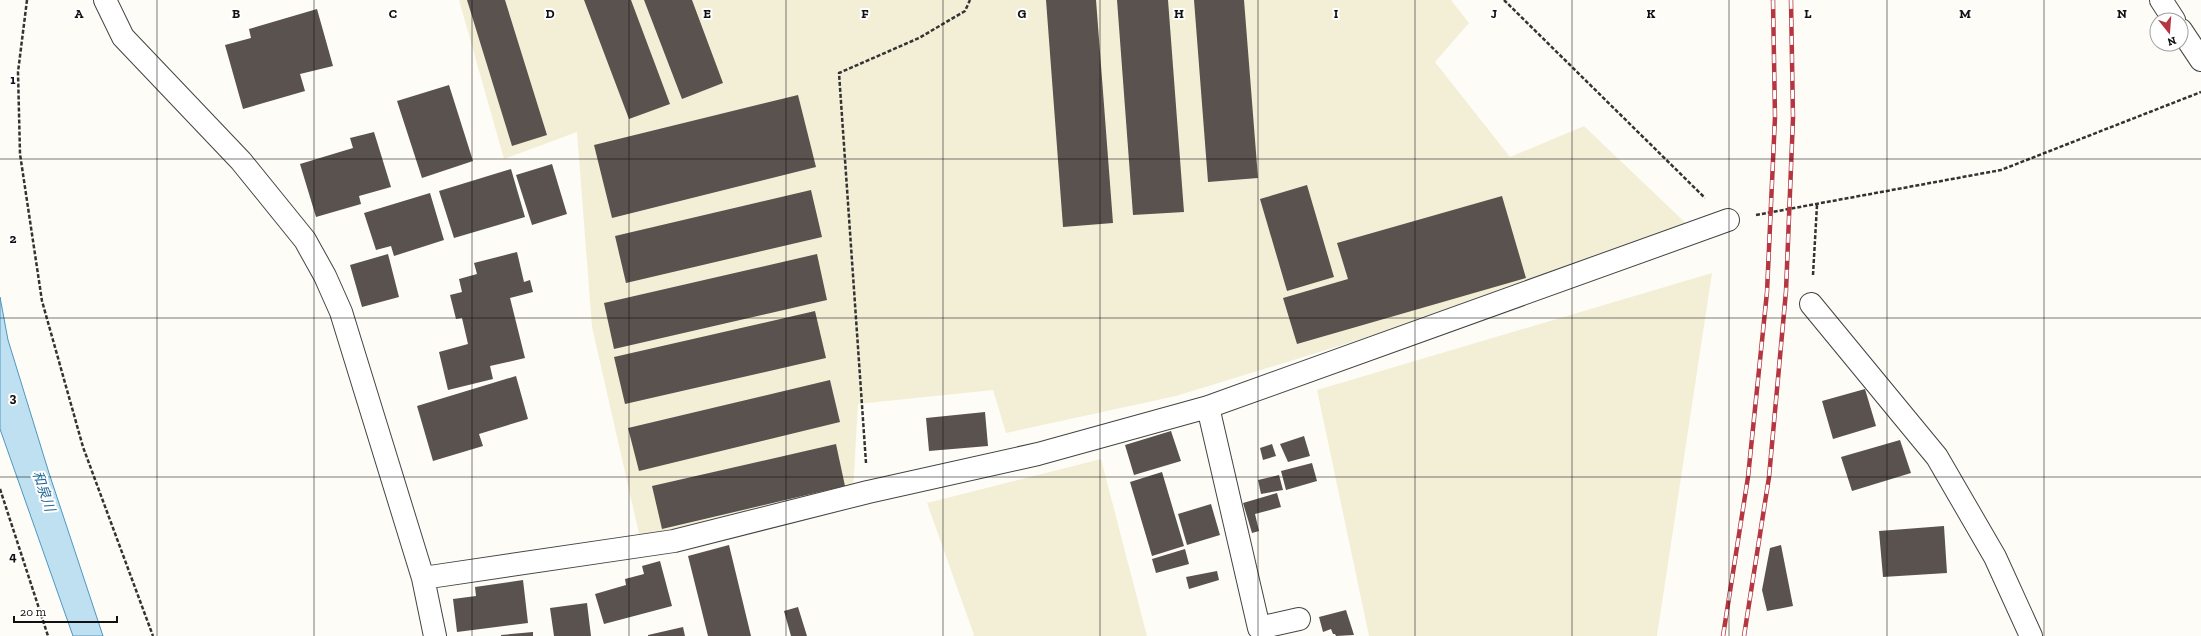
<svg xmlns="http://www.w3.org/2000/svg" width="2201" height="636" font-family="'Zilla Slab','Noto Sans JP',serif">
	<rect width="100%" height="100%" fill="#fefcf6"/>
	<path fill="#f3efd7" d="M 459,0 L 1451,0 L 1469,23 L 1435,62 L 1510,157 L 1584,126 L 1693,230 L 1352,342 L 1176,396 L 1006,433 L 993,390 L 858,404 L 853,490 L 640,538 L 592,327 L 577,132 L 504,159 Z
		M 1712,273 L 1657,636 L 1369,636 L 1317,390 Z
		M 1101,459 L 1147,636 L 973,636 L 974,635 L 927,503 Z"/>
	<path fill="#bfe0f1" stroke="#4d97c1" d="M 0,297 L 8,340 L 49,473 L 103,636 L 73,636 L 0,429 Z"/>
	<path fill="#59524e" d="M 467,0 L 505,0 L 547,135 L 512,146 Z
		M 584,0 L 631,0 L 670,104 L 629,119 Z
		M 644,0 L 692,0 L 723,83 L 682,99 Z
		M 1046,0 L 1096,0 L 1113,223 L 1063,227 Z
		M 1117,0 L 1168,0 L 1184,212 L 1133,215 Z
		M 1194,0 L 1244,0 L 1258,178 L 1208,182 Z
		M 317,9 L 333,66 L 300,74 L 305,91 L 243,109 L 225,45 L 251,38 L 249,29 Z
		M 449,85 L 473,161 L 422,178 L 397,101 Z
		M 798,95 L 816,167 L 612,218 L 594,145 Z
		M 374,132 L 391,187 L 359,196 L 361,204 L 316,217 L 300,164 L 353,148 L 350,138 Z
		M 552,164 L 567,214 L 532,225 L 516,175 Z
		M 511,169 L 525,217 L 454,238 L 439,191 Z
		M 1307,185 L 1334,277 L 1287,291 L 1260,199 Z
		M 811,190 L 822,237 L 626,283 L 615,236 Z
		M 430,193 L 444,240 L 394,256 L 391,246 L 376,250 L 364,213 Z
		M 1502,196 L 1526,278 L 1297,344 L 1283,298 L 1348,279 L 1337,243 Z
		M 517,252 L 524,282 L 530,280 L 533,292 L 510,298 L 525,358 L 490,366 L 493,379 L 448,390 L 439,352 L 468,344 L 462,318 L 456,319 L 450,295 L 462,292 L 459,279 L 477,274 L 474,263 Z
		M 388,254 L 399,297 L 362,307 L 350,265 Z
		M 817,254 L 827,300 L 614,349 L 604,303 Z
		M 815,311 L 826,358 L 625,404 L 614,357 Z
		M 516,376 L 528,419 L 479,434 L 483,446 L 433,461 L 417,406 Z
		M 830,380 L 840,422 L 639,471 L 628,428 Z
		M 1865,389 L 1876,426 L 1833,439 L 1822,401 Z
		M 985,412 L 988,446 L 929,451 L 926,418 Z
		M 1171,431 L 1181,461 L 1134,475 L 1125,445 Z
		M 1304,436 L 1310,456 L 1288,462 L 1280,444 Z
		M 1900,440 L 1911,473 L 1852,491 L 1841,457 Z
		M 836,444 L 845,486 L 662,529 L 652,486 Z
		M 1272,444 L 1276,456 L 1263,460 L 1260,448 Z
		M 1312,463 L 1317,481 L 1286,490 L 1281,471 Z
		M 1162,472 L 1184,546 L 1152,556 L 1130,482 Z
		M 1279,475 L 1283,490 L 1261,494 L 1258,480 Z
		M 1277,493 L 1281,507 L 1255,514 L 1259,531 L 1252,533 L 1243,503 Z
		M 1211,504 L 1220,535 L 1187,545 L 1178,514 Z
		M 1944,526 L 1947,573 L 1883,577 L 1879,531 Z
		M 729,545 L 751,636 L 708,636 L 688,556 Z
		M 1781,545 L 1793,606 L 1767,611 L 1762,590 L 1770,548 Z
		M 1185,549 L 1189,564 L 1156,573 L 1152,559 Z
		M 660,561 L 672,606 L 604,624 L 595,594 L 626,585 L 625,579 L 644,574 L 642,566 Z
		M 1217,571 L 1219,580 L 1189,589 L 1186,577 Z
		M 523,580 L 528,623 L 457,632 L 453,599 L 476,596 L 475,587 Z
		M 587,603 L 591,636 L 554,636 L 550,608 Z
		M 798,607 L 807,636 L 791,636 L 784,611 Z
		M 1346,610 L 1354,635 L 1336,636 L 1335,634 L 1333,634 L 1331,629 L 1323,632 L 1319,617 Z
		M 683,627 L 685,636 L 648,636 L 648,635 Z
		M 533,632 L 533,636 L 501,636 L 501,635 Z"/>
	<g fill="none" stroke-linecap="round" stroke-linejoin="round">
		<defs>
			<path id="minor" d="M 105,0 L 123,37 L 241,161 L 305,240 L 325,276 L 341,312 L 423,578 L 435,636
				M 2161,0 L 2174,20
				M 2181,30 L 2201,60
				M 1811,304 L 1937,457 L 1995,557 L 2031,636
				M 1208,407 L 1259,628 L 1299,619
				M 423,578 L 674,541 L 868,492 L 1038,454 L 1208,407 L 1728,220"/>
		</defs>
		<use href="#minor" stroke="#444" stroke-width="24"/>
		<path stroke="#333" stroke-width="2.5" stroke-dasharray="4 2" stroke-linecap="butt" d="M 27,0 L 18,72 L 20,154 L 42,301 L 83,447 L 153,636
			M 1504,0 L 1705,198
			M 1756,215 L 2001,170 L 2201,92
			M 1813,275 L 1817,205
			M 866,463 L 839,73 L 919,38 L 965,11 L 970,0
			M 0,489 L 48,636"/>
		<use href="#minor" stroke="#fff" stroke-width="22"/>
		<defs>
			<path id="rail" d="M 1723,636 L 1748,477 L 1767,292 L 1775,117 L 1773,0
				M 1744,636 L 1769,477 L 1786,291 L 1793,118 L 1791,0"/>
		</defs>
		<use href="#rail" stroke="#b53540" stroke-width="4.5"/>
		<use href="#rail" stroke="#fff" stroke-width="3" stroke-dasharray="9" stroke-linecap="butt"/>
	</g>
	<path fill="none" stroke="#111" stroke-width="1" stroke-opacity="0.55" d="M 157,0 L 157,636M 314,0 L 314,636M 472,0 L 472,636M 629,0 L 629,636M 786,0 L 786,636M 943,0 L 943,636M 1100,0 L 1100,636M 1258,0 L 1258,636M 1415,0 L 1415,636M 1572,0 L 1572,636M 1729,0 L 1729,636M 1887,0 L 1887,636M 2044,0 L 2044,636M 0,159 L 2201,159M 0,318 L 2201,318M 0,477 L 2201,477"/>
	<g text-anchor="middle" stroke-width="4" stroke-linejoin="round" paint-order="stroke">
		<g font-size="14" font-style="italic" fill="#256a98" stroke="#fff">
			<text transform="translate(44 491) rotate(71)" y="5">和泉川</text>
		</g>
	</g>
	<g font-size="13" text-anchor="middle" font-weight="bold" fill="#111" stroke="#fff" stroke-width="4" stroke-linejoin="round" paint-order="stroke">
		<text x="79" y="18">A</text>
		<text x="236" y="18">B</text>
		<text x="393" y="18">C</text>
		<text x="550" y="18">D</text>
		<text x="707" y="18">E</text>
		<text x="865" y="18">F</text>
		<text x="1022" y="18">G</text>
		<text x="1179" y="18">H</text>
		<text x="1336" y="18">I</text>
		<text x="1494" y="18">J</text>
		<text x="1651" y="18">K</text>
		<text x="1808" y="18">L</text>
		<text x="1965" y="18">M</text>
		<text x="2122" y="18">N</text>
		<text x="13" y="84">1</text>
		<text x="13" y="243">2</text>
		<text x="13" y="402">3</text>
		<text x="13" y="561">4</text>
	</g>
	<g transform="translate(2169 32) rotate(163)"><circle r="19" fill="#ffffff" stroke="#a0a0a0"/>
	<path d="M0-3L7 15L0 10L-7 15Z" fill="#b53540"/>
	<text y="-6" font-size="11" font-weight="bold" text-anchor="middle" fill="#111111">N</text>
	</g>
	<path d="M14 616v6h103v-6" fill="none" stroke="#111111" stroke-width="2"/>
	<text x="20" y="616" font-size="12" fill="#111111" stroke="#ffffff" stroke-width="3" paint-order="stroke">20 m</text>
</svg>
